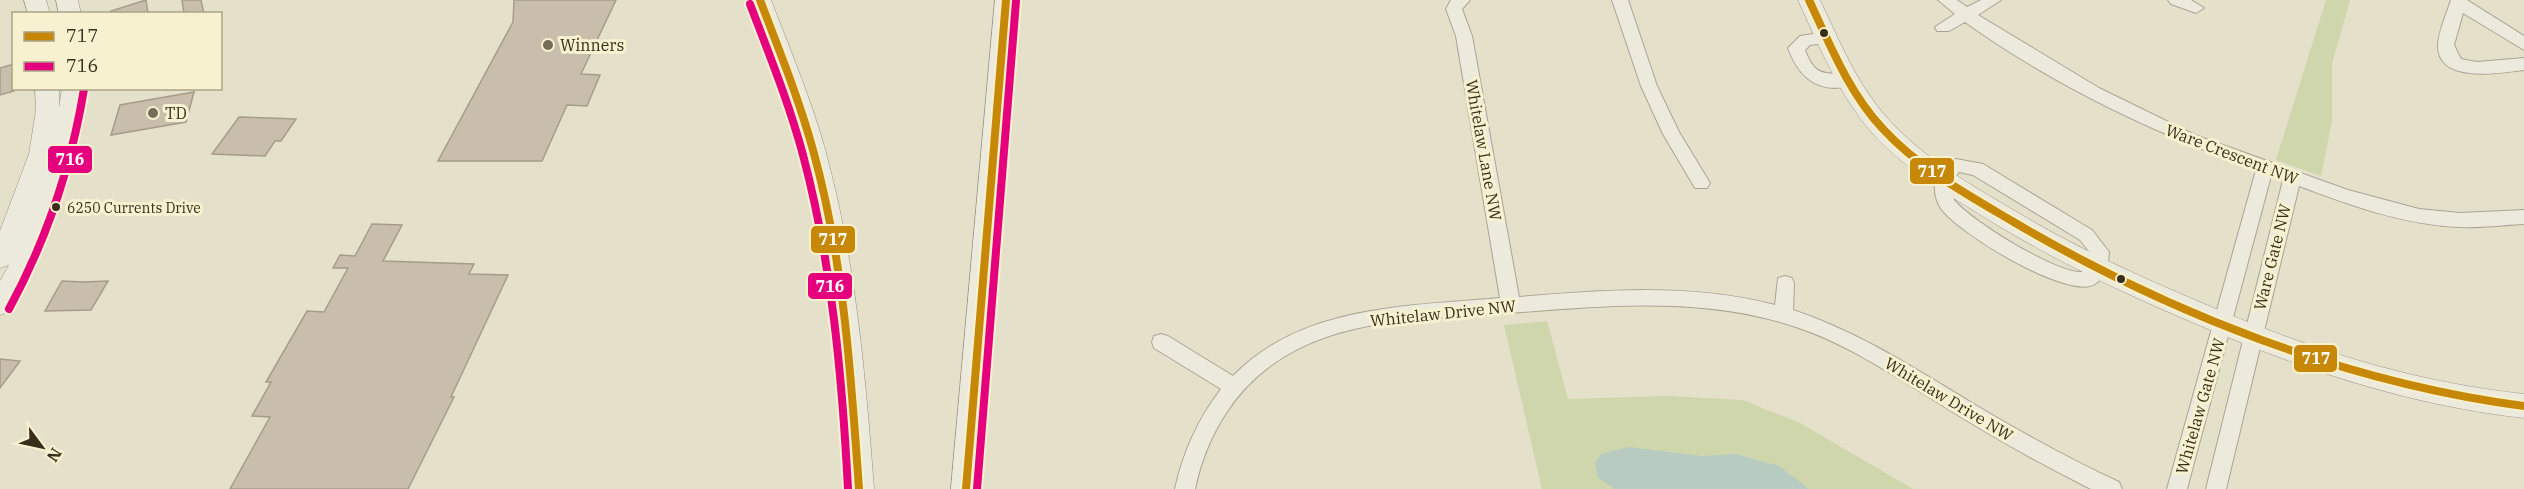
<svg xmlns="http://www.w3.org/2000/svg" width="2524" height="489" font-family="'IBM Plex Serif',serif">
	<rect width="100%" height="100%" fill="#e5e0ca"/>
	<path fill="#d0d6ac" d="M 2326,0 L 2350,0 L 2332,64 L 2332,121 L 2321,176 L 2276,160 Z
		M 1547,321 L 1568,399 L 1669,396 L 1743,400 L 1800,423 L 1913,489 L 1542,489 L 1504,325 Z"/>
	<path fill="#b7cbc1" d="M 1628,447 L 1702,456 L 1736,454 L 1779,466 L 1809,489 L 1615,489 L 1598,478 L 1595,463 L 1601,454 Z"/>
	<path fill="#c9beab" stroke="#a59c8a" stroke-width="1.5" d="M 146,0 L 148,14 L 111,14 L 111,11 Z
		M 182,0 L 201,0 L 204,14 L 184,14 Z
		M 514,0 L 616,0 L 581,74 L 600,75 L 587,106 L 567,105 L 542,161 L 438,161 L 513,22 Z
		M 14,64 L 14,91 L 0,95 L 0,68 Z
		M 194,92 L 186,122 L 111,135 L 120,105 Z
		M 239,117 L 296,119 L 281,141 L 275,141 L 265,156 L 212,154 Z
		M 372,224 L 402,225 L 383,261 L 474,264 L 469,274 L 508,275 L 451,397 L 454,397 L 408,489 L 230,489 L 270,417 L 252,416 L 271,382 L 266,382 L 307,311 L 324,312 L 348,268 L 333,268 L 340,255 L 355,256 Z
		M 62,281 L 83,282 L 108,281 L 91,310 L 45,311 Z
		M 0,359 L 20,361 L 0,388 Z"/>
	<g fill="none" stroke-linecap="round" stroke-linejoin="round">
		<defs>
			<path id="street" d="M 1451,0 L 1470,0 L 1462,9 L 1472,36 L 1519,297 C 1604,290 1691,283 1775,305 L 1778,278 L 1785,276 L 1792,278 L 1794,283 L 1793,310 C 1856,331 1911,366 1967,400 C 2017,430 2067,458 2119,482 L 2122,489 L 2091,489 L 2083,485 C 2031,459 1981,430 1932,399 C 1888,372 1843,342 1793,326 C 1701,296 1604,306 1510,313 C 1437,319 1353,316 1287,355 C 1237,384 1207,433 1195,489 L 1175,489 C 1183,452 1198,419 1221,389 L 1154,348 L 1152,342 L 1154,336 L 1161,334 L 1168,336 L 1233,376 C 1301,305 1409,306 1500,298 L 1456,36 L 1446,9 Z
				M 1612,0 L 1628,0 L 1657,86 L 1679,132 L 1710,183 L 1707,188 L 1695,188 L 1663,134 L 1641,86 Z
				M 1938,0 L 1957,0 L 1967,7 L 1981,0 L 2001,0 L 1978,15 L 2099,88 L 2195,135 L 2348,190 L 2419,209 L 2460,213 L 2524,210 L 2524,224 C 2503,225 2481,228 2459,227 C 2404,225 2350,205 2299,186 L 2226,489 L 2206,489 L 2283,180 L 2271,176 L 2187,489 L 2167,489 L 2256,170 C 2154,133 2053,85 1965,22 L 1949,31 L 1937,31 L 1935,27 L 1955,14 Z
				M 2168,0 L 2191,0 L 2204,8 L 2196,13 L 2171,4 Z
				M 2451,0 L 2467,0 L 2524,36 L 2524,50 L 2463,13 L 2454,45 L 2461,59 L 2477,62 L 2524,58 L 2524,70 C 2501,73 2438,84 2438,46 C 2438,32 2447,13 2451,0 Z
				M 1827,32 L 1835,38 L 1833,42 L 1810,45 L 1805,50 C 1817,82 1827,69 1853,77 L 1855,81 L 1853,85 C 1819,95 1799,78 1788,48 L 1800,36 Z
				M 1956,159 L 1983,164 L 2092,230 L 2109,252 C 2108,265 2107,276 2095,284 C 2069,301 1954,231 1940,207 C 1933,195 1933,179 1940,167 ZM 1959,172 L 1973,175 L 2080,240 L 2091,254 L 2089,266 L 2082,272 C 2057,274 1971,221 1954,200 L 1953,180 Z"/>
			<path id="secondary" d="M 24,0 L 46,0 L 50,14 L 28,14 Z
				M 56,0 L 78,0 L 81,14 L 59,14 Z
				M 749,0 L 771,0 C 793,57 817,113 831,172 C 857,276 866,383 874,489 L 844,489 C 838,376 831,260 801,151 C 787,99 767,50 749,0 Z
				M 995,0 L 1017,0 L 981,489 L 951,489 Z
				M 1798,0 L 1820,0 C 1840,42 1858,87 1890,121 C 1925,159 1971,185 2015,211 C 2075,247 2138,276 2202,303 C 2306,348 2411,382 2524,394 L 2524,418 C 2406,405 2295,367 2187,320 C 2121,292 2057,261 1997,225 C 1953,198 1908,172 1873,134 C 1839,95 1819,46 1798,0 Z
				M 35,88 L 59,88 L 59,108 L 62,88 L 86,88 C 75,169 50,241 9,312 L 0,315 L 0,281 L 9,265 L 0,268 L 0,231 L 29,154 L 36,110 Z"/>
		</defs>
		<use href="#street" stroke="#aaa494" stroke-width="2"/>
		<use href="#secondary" stroke="#999484" stroke-width="1"/>
		<use href="#street" fill="#ece9dd" fill-rule="evenodd"/>
		<use href="#secondary" fill="#ece9dd" fill-rule="evenodd"/>
		<defs>
			<path id="bus-1" d="M 760,0 C 779,50 799,99 813,150 C 844,261 851,376 859,489
				M 1809,0 C 1830,45 1849,93 1883,129 C 1919,168 1966,194 2012,221 C 2168,313 2344,382 2524,406
				M 966,489 L 1006,0"/>
			<path id="bus-2" d="M 750,4 C 769,54 789,103 803,155 C 832,264 842,376 848,489
				M 9,309 C 47,239 71,168 84,89
				M 977,489 L 1016,1"/>
		</defs>
		<use href="#bus-1" stroke="#f7f1cf" stroke-width="12"/>
		<use href="#bus-2" stroke="#f7f1cf" stroke-width="12"/>
		<use href="#bus-1" stroke="#c78807" stroke-width="8"/>
		<use href="#bus-2" stroke="#e5007d" stroke-width="8"/>
	</g>
	<g fill="#382e1c" stroke="#f7f1cf" stroke-width="2">
		<circle cx="1824" cy="33" r="5"/>
		<circle cx="56" cy="207" r="5"/>
		<circle cx="2121" cy="279" r="5"/>
	</g>
	<g fill="#756c59" stroke="#f7f1cf" stroke-width="2">
		<circle cx="548" cy="45" r="6"/>
		<circle cx="153" cy="113" r="6"/>
	</g>
	<g text-anchor="middle" stroke-width="6" stroke-linejoin="round" paint-order="stroke">
		<g font-size="14" fill="#382e1c" stroke="#f7f1cf" text-anchor="start">
			<text x="67" y="213">6250 Currents Drive</text>
		</g>
		<g font-size="16" fill="#382e1c" stroke="#f7f1cf" text-anchor="start">
			<text x="560" y="51">Winners</text>
			<text x="165" y="119">TD</text>
		</g>
		<g font-size="16" fill="#382e1c" stroke="#f7f1cf">
			<text transform="translate(1484 150) rotate(80)" y="6">Whitelaw Lane NW</text>
			<text transform="translate(2232 154) rotate(21)" y="6">Ware Crescent NW</text>
			<text transform="translate(2272 257) rotate(-76)" y="6">Ware Gate NW</text>
			<text transform="translate(1443 313) rotate(-6)" y="6">Whitelaw Drive NW</text>
			<text transform="translate(1949 399) rotate(31)" y="6">Whitelaw Drive NW</text>
			<text transform="translate(2200 406) rotate(-74)" y="6">Whitelaw Gate NW</text>
		</g>
	</g>
	<g stroke="#f7f1cf" stroke-width="2">
		<rect x="47" y="145" width="46" height="29" rx="6" fill="#e5007d"/>
		<rect x="1909" y="157" width="46" height="28" rx="6" fill="#c78807"/>
		<rect x="810" y="225" width="46" height="29" rx="6" fill="#c78807"/>
		<rect x="807" y="272" width="46" height="28" rx="6" fill="#e5007d"/>
		<rect x="2293" y="344" width="45" height="29" rx="6" fill="#c78807"/>
	</g>
	<g font-size="16" text-anchor="middle" font-weight="bold" fill="#fff">
		<text x="70" y="165">716</text>
		<text x="1932" y="177">717</text>
		<text x="833" y="245">717</text>
		<text x="830" y="292">716</text>
		<text x="2316" y="364">717</text>
	</g>
	<rect x="12" y="12" width="210" height="78" fill="#f7f1cf" stroke="#aba387" stroke-width="1.5"/>
	<rect x="24" y="32" width="30" height="9" fill="#c78807" stroke="#aba387" stroke-width="1.5"/>
	<text x="66" y="42" font-size="18" fill="#382e1c">717</text>
	<rect x="24" y="62" width="30" height="9" fill="#e5007d" stroke="#aba387" stroke-width="1.5"/>
	<text x="66" y="72" font-size="18" fill="#382e1c">716</text>
	<g transform="translate(42 447) rotate(123)" stroke="#f7f1cf" stroke-width="4.5" paint-order="stroke">
	<path d="M0-4.5L10 22L0 15L-10 22Z" fill="#382e1c"/>
	<text y="-9" font-size="16" font-weight="bold" text-anchor="middle" fill="#382e1c">N</text>
	</g>
</svg>
